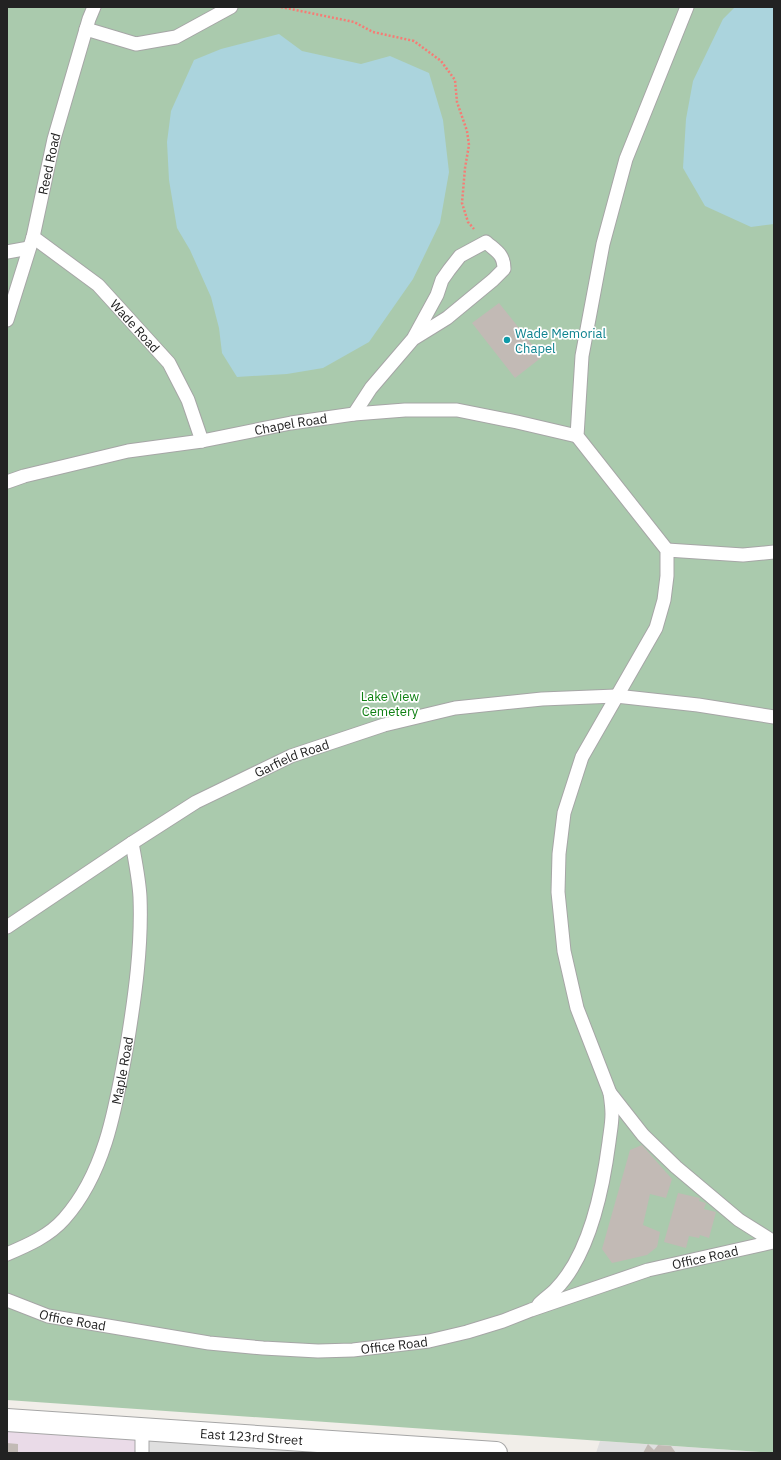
<svg xmlns="http://www.w3.org/2000/svg" width="781" height="1460" font-family="'IBM Plex Sans',sans-serif">
	<rect width="100%" height="100%" fill="#f1eee9"/>
	<path fill="#dfdfdf" d="M 142,1429 L 496,1453 L 142,1453 Z
		M 600,1441 L 774,1453 L 596,1453 Z"/>
	<path fill="#eadbe8" d="M 7,1420 L 142,1429 L 142,1453 L 7,1453 Z"/>
	<path fill="#aacaad" d="M 7,7 L 774,7 L 774,1453 L 7,1400 Z"/>
	<path fill="#abd4dd" d="M 735,7 L 774,7 L 774,224 L 751,227 L 705,206 L 683,168 L 686,119 L 693,81 L 723,19 Z
		M 279,34 L 302,51 L 361,64 L 390,56 L 429,73 L 443,120 L 449,172 L 440,223 L 413,279 L 369,342 L 323,368 L 287,374 L 237,377 L 222,353 L 219,328 L 211,297 L 190,250 L 177,228 L 169,180 L 167,142 L 171,111 L 194,60 L 221,49 Z"/>
	<path fill="#c2bab5" d="M 499,303 L 542,357 L 515,378 L 472,323 Z
		M 642,1145 L 672,1179 L 666,1198 L 650,1194 L 643,1225 L 660,1232 L 657,1247 L 647,1255 L 612,1263 L 602,1249 L 630,1150 Z
		M 678,1193 L 700,1198 L 699,1201 L 706,1203 L 704,1209 L 716,1212 L 709,1238 L 700,1235 L 699,1238 L 689,1236 L 686,1248 L 664,1242 Z
		M 7,1443 L 18,1444 L 18,1453 L 7,1453 Z
		M 648,1444 L 654,1450 L 658,1445 L 671,1446 L 676,1453 L 643,1453 Z"/>
	<g fill="none" stroke-linecap="round" stroke-linejoin="round">
		<defs>
			<g id="service">
				<path d="M 687,7 L 626,159 L 603,244 L 582,356 L 577,436 L 667,550 L 667,576 L 664,600 L 656,628 L 582,757 L 564,813 L 559,854 L 558,892 L 564,951 L 577,1008 L 610,1093 L 643,1135 L 676,1167 L 739,1220 L 774,1242"/>
				<path d="M 86,29 L 136,44 L 176,37 L 231,7"/>
				<path id="s1" d="M 33,237 L 98,285 L 169,363 L 188,400 L 202,441"/>
				<path d="M 7,252 L 29,248"/>
				<path id="s2" d="M 7,320 L 33,237 L 54,139 L 89,19 L 94,7"/>
				<path d="M 354,414 L 371,388 L 413,339 L 447,318 L 493,280 L 504,269 C 504,254 496,251 486,242 L 460,256 L 449,270 L 442,280 L 437,295 L 413,339"/>
				<path id="s3" d="M 7,482 L 24,476 L 128,451 L 202,441 L 291,423 L 354,414 L 405,410 L 457,410 L 517,422 L 577,436"/>
				<path d="M 667,550 L 743,555 L 774,552"/>
				<path id="s4" d="M 7,927 L 132,843 L 196,802 L 291,756 L 384,725 L 455,708 L 542,699 L 616,696 L 698,705 L 774,717"/>
				<path id="s5" d="M 7,1254 C 28,1245 49,1236 64,1219 C 106,1172 116,1105 127,1045 C 135,996 142,946 140,897 C 139,879 135,860 132,843"/>
				<path id="s6" d="M 7,1300 L 48,1316 L 209,1343 L 263,1348 L 318,1351 L 353,1350 L 429,1341 L 467,1332 L 503,1321 L 531,1310 L 648,1270 L 773,1242"/>
				<path d="M 539,1304 C 544,1299 550,1295 555,1290 C 589,1256 603,1188 609,1142 C 610,1133 612,1124 612,1114 C 612,1107 611,1100 610,1093"/>
				<path d="M 142,1453 L 142,1429"/>
			</g>
			<g id="minor">
				<path id="s7" d="M 7,1420 L 496,1453"/>
			</g>
		</defs>
		<use href="#service" stroke="#a6a6a6" stroke-width="15"/>
		<use href="#minor" stroke="#a6a6a6" stroke-width="24"/>
		<path stroke="#f67c75" stroke-width="2.5" stroke-dasharray="2 2" stroke-linecap="butt" d="M 281,7 L 354,22 L 373,32 L 414,41 L 441,61 L 455,80 L 457,102 L 467,131 L 469,145 L 465,168 L 462,203 L 468,222 L 474,229"/>
		<use href="#service" stroke="#fff" stroke-width="13"/>
		<use href="#minor" stroke="#fff" stroke-width="22"/>
	</g>
	<circle fill="#0f9aa8" stroke="#fff" stroke-width="1.5" cx="507" cy="340" r="4"/>
	<g text-anchor="middle" stroke-width="3.5" stroke-linejoin="round" paint-order="stroke">
		<g font-size="13" fill="#222" stroke="#fff">
			<text dy="5" stroke="none"><textPath href="#s2" startOffset="162">Reed Road</textPath></text>
			<text dy="5" stroke="none"><textPath href="#s1" startOffset="136">Wade Road</textPath></text>
			<text dy="5" stroke="none"><textPath href="#s3" startOffset="290">Chapel Road</textPath></text>
			<text dy="5" stroke="none"><textPath href="#s4" startOffset="332">Garfield Road</textPath></text>
			<text dy="5" stroke="none"><textPath href="#s5" startOffset="229">Maple Road</textPath></text>
			<text dy="5" stroke="none"><textPath href="#s6" startOffset="717">Office Road</textPath></text>
			<text dy="5" stroke="none"><textPath href="#s6" startOffset="69">Office Road</textPath></text>
			<text dy="5" stroke="none"><textPath href="#s6" startOffset="393">Office Road</textPath></text>
			<text dy="5" stroke="none"><textPath href="#s7" startOffset="245">East 123rd Street</textPath></text>
		</g>
		<g font-size="13" fill="#0d838f" stroke="#fff" text-anchor="start">
			<text x="515" y="338">Wade Memorial<tspan x="515" dy="15">Chapel</tspan></text>
		</g>
		<g font-size="13" fill="#0f8013" stroke="#fff">
			<text x="390" y="701">Lake View<tspan x="390" dy="15">Cemetery</tspan></text>
		</g>
	</g>
	<rect width="781" height="1460" fill="none" stroke="#222222" stroke-width="16"/>
</svg>
